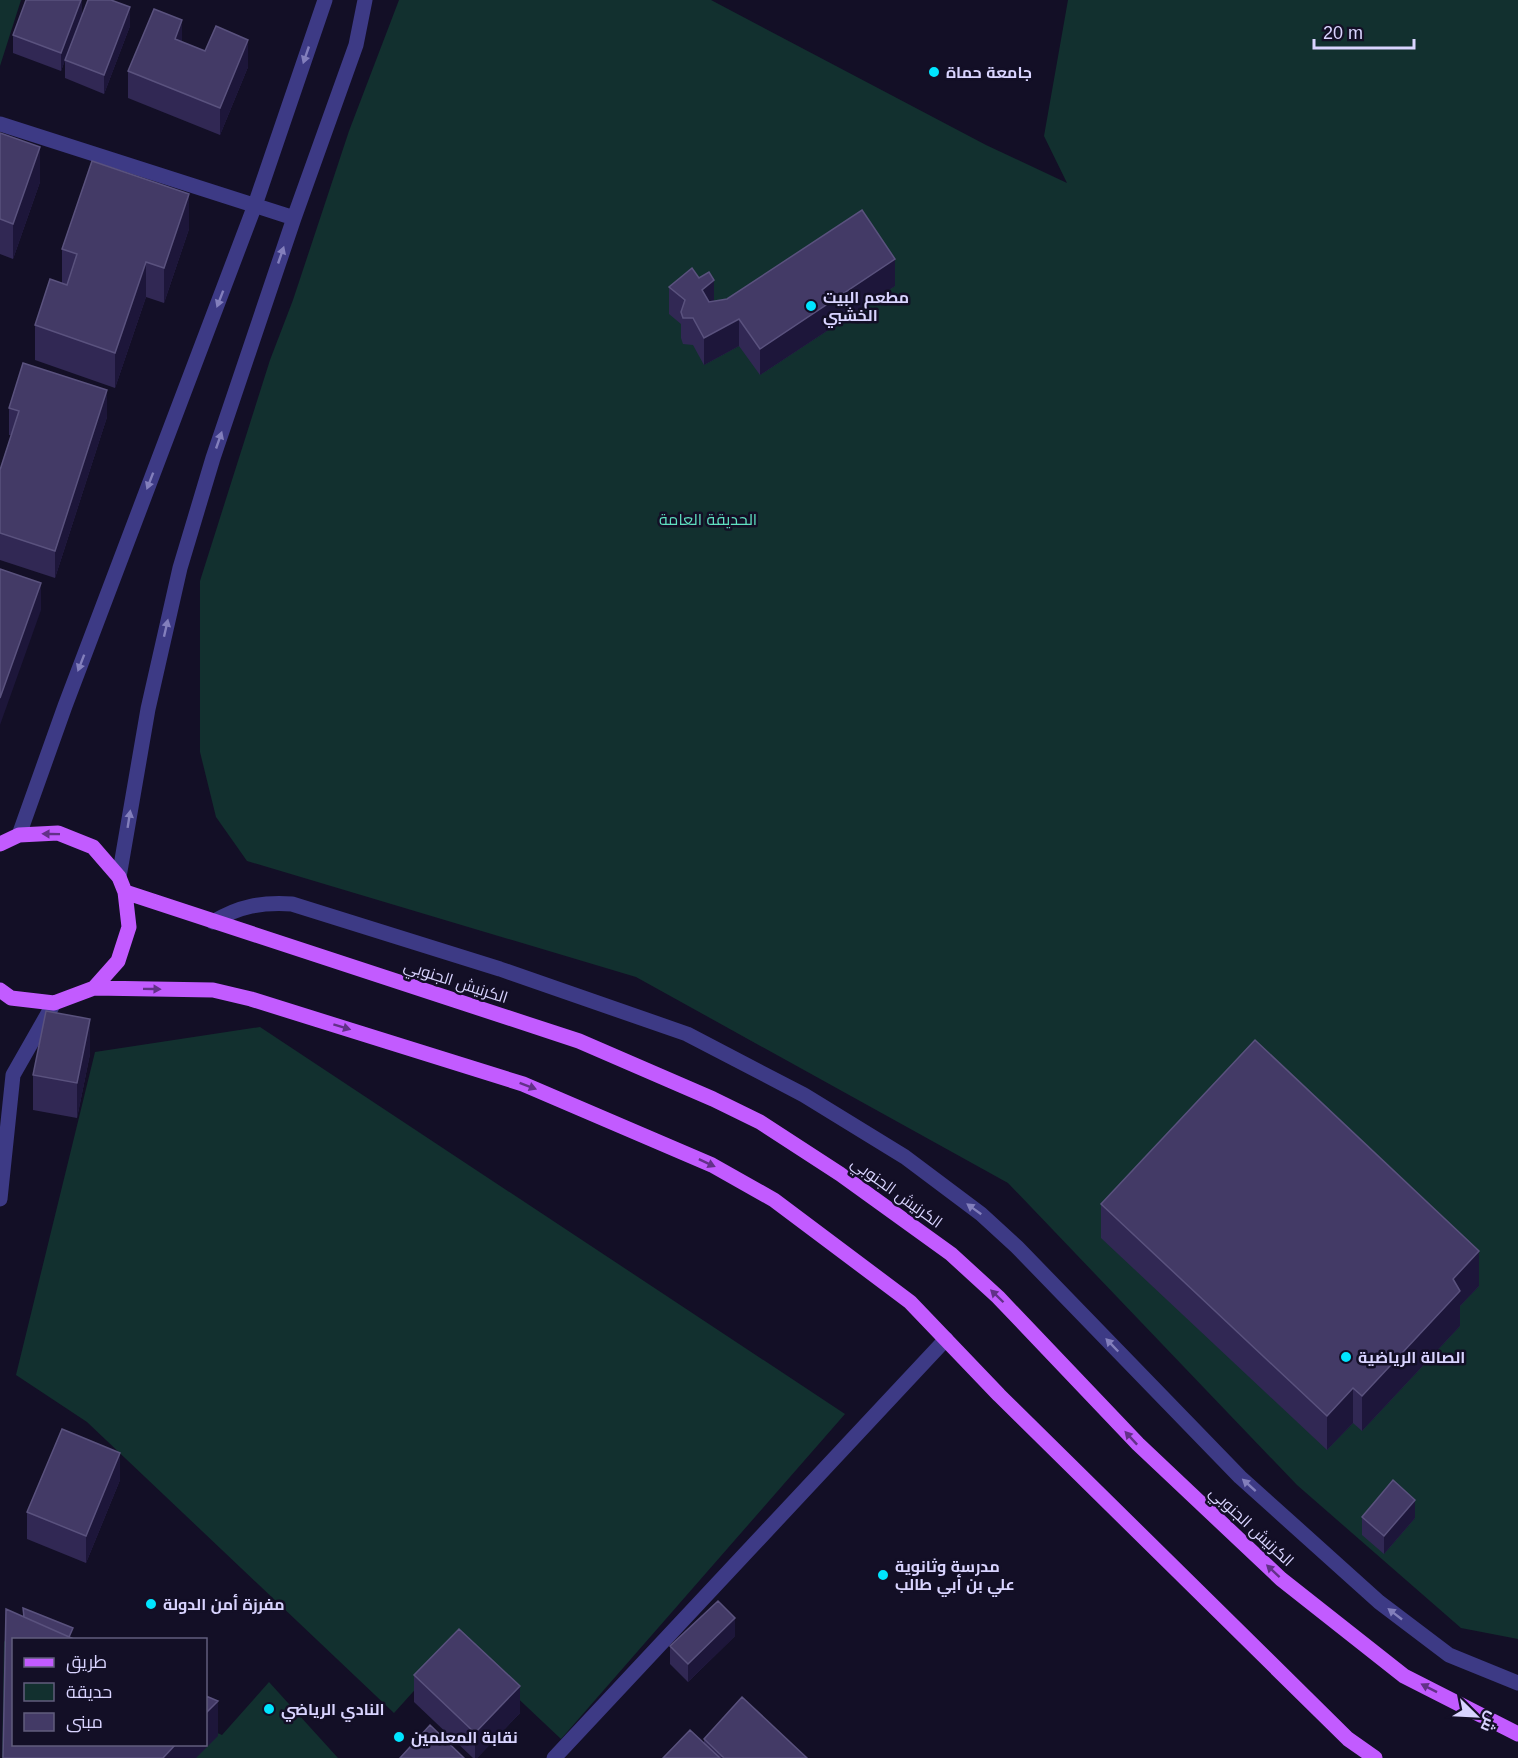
<svg xmlns="http://www.w3.org/2000/svg" width="1518" height="1758" font-family="Helvetica,Cairo,sans-serif">
	<rect width="100%" height="100%" fill="#130f26"/>
	<path fill="#12302f" d="M 0,0 L 21,0 L 0,66 Z
		M 399,0 L 711,0 L 986,145 L 1067,183 L 1044,136 L 1068,0 L 1518,0 L 1518,1639 L 1461,1628 L 1297,1485 L 1008,1183 L 636,977 L 247,861 L 216,817 L 200,752 L 200,581 L 270,360 L 293,300 L 349,131 Z
		M 260,1027 L 845,1414 L 561,1739 L 458,1642 L 394,1713 L 87,1422 L 16,1375 L 95,1052 Z
		M 4,1641 L 13,1645 L 14,1744 L 206,1744 L 206,1728 L 222,1735 L 269,1682 L 338,1758 L 2,1758 Z"/>
	<g fill="none" stroke-linecap="round" stroke-linejoin="round">
		<path stroke="#3d3a85" stroke-width="15" d="M 0,124 L 294,218
			M 19,835 L 65,706 L 255,205 L 325,0
			M 119,877 L 148,709 L 180,568 L 213,458 L 294,218 L 356,45 L 365,0
			M 213,922 C 239,906 262,902 292,904 L 500,969 L 687,1034 L 804,1095 L 905,1157 L 981,1214 L 1017,1247 L 1240,1477 L 1379,1602 L 1449,1655 L 1518,1683
			M 0,1199 L 13,1075 L 54,1003
			M 554,1758 L 946,1339"/>
		<path stroke="#c25bff" stroke-width="15" d="M 0,844 L 19,835 L 58,833 L 93,847 L 119,877 L 125,892 L 129,927 L 118,961 L 94,988 L 54,1003 L 11,998 L 0,990
			M 125,892 L 579,1041 L 713,1099 L 760,1122 L 840,1174 L 951,1254 L 998,1297 L 1138,1444 L 1281,1579 L 1404,1676 L 1518,1734
			M 94,988 L 213,990 L 251,999 L 523,1084 L 712,1165 L 774,1200 L 910,1302 L 999,1395 L 1348,1739 L 1375,1758"/>
	</g>
	<path fill="#312854" d="M 82,0 L 82,15 L 61,71 L 13,53 L 13,35 Z
		M 130,26 L 104,94 L 65,78 L 65,60 Z
		M 182,42 L 248,67 L 220,135 L 128,98 L 128,71 Z
		M 0,133 L 40,182 L 13,259 L 0,254 Z
		M 189,229 L 164,303 L 146,297 L 115,388 L 35,360 L 35,325 L 62,283 L 62,249 Z
		M 699,278 L 714,301 L 895,286 L 760,375 L 739,346 L 704,365 L 693,345 L 683,344 L 681,338 L 681,324 L 669,314 L 669,287 Z
		M 9,408 L 107,417 L 55,578 L 0,560 L 0,470 L 11,435 L 9,435 Z
		M 90,1054 L 77,1118 L 33,1110 L 33,1075 Z
		M 1101,1204 L 1479,1286 L 1460,1306 L 1460,1326 L 1362,1431 L 1353,1423 L 1327,1450 L 1101,1238 Z
		M 120,1480 L 86,1563 L 27,1539 L 27,1512 Z
		M 1362,1517 L 1415,1518 L 1384,1554 L 1362,1535 Z
		M 735,1636 L 688,1682 L 670,1664 L 670,1646 Z
		M 414,1675 L 520,1713 L 477,1758 L 473,1758 L 414,1702 Z
		M 704,1739 L 807,1758 L 663,1758 L 704,1742 Z"/>
	<path fill="#1d163a" d="M 81,0 L 82,0 L 82,15 L 61,71 L 61,53 Z
		M 130,7 L 130,26 L 104,94 L 104,75 Z
		M 182,20 L 182,47 L 175,39 Z
		M 248,40 L 248,67 L 220,135 L 220,108 Z
		M 40,147 L 40,182 L 13,259 L 13,224 Z
		M 189,194 L 189,229 L 164,303 L 164,268 Z
		M 895,259 L 895,286 L 760,375 L 760,349 Z
		M 146,262 L 146,297 L 115,388 L 115,353 Z
		M 714,280 L 714,307 L 702,316 L 702,290 Z
		M 739,319 L 739,346 L 704,365 L 704,338 Z
		M 107,390 L 107,417 L 55,578 L 55,551 Z
		M 41,583 L 41,610 L 0,725 L 0,698 Z
		M 90,1019 L 90,1054 L 77,1118 L 77,1083 Z
		M 1479,1251 L 1479,1286 L 1460,1306 L 1460,1326 L 1362,1431 L 1362,1396 L 1453,1279 Z
		M 1353,1388 L 1353,1423 L 1327,1450 L 1327,1416 Z
		M 120,1453 L 120,1480 L 86,1563 L 86,1536 Z
		M 1415,1500 L 1415,1518 L 1384,1554 L 1384,1536 Z
		M 735,1618 L 735,1636 L 688,1682 L 688,1664 Z
		M 520,1686 L 520,1713 L 477,1758 L 475,1758 L 475,1733 Z
		M 218,1701 L 218,1736 L 196,1758 L 163,1758 L 176,1744 L 206,1744 L 206,1713 Z"/>
	<path fill="#433a66" stroke="#5a527e" stroke-width="1.5" d="M 26,0 L 81,0 L 61,53 L 13,35 Z
		M 88,0 L 111,0 L 130,7 L 104,75 L 65,60 Z
		M 154,9 L 182,20 L 175,39 L 205,51 L 216,26 L 248,40 L 220,108 L 128,71 Z
		M 0,133 L 40,147 L 13,224 L 0,219 Z
		M 92,161 L 189,194 L 164,268 L 146,262 L 115,353 L 35,325 L 50,279 L 67,285 L 77,254 L 62,249 Z
		M 862,210 L 895,259 L 760,349 L 739,319 L 704,338 L 693,318 L 683,318 L 681,312 L 685,300 L 669,287 L 692,268 L 699,278 L 709,272 L 714,280 L 702,290 L 709,302 L 727,299 Z
		M 23,363 L 107,390 L 55,551 L 0,533 L 0,470 L 19,411 L 9,408 Z
		M 0,569 L 41,583 L 0,698 Z
		M 46,1011 L 90,1019 L 77,1083 L 33,1075 Z
		M 1255,1040 L 1479,1251 L 1453,1279 L 1460,1291 L 1362,1396 L 1353,1388 L 1327,1416 L 1101,1204 Z
		M 62,1429 L 120,1453 L 86,1536 L 27,1512 Z
		M 1393,1480 L 1415,1500 L 1384,1536 L 1362,1517 Z
		M 718,1601 L 735,1618 L 688,1664 L 670,1646 Z
		M 23,1608 L 73,1628 L 69,1637 L 24,1617 Z
		M 6,1609 L 76,1640 L 14,1640 L 14,1744 L 176,1744 L 163,1758 L 3,1758 Z
		M 459,1629 L 520,1686 L 475,1733 L 414,1675 Z
		M 206,1696 L 218,1701 L 206,1713 Z
		M 742,1697 L 807,1758 L 724,1758 L 704,1739 Z
		M 430,1725 L 464,1758 L 400,1758 Z
		M 690,1730 L 720,1758 L 663,1758 Z"/>
	<defs><path id="oneway-solid" d="M-6-.8H1V-3.2L6.5 0L1 3.2V.8H-6Z" transform="scale(1.5)"/></defs>
	<g fill="#837fbc">
		<use href="#oneway-solid" transform="translate(306 55) rotate(109)"/>
		<use href="#oneway-solid" transform="translate(281 255) rotate(-71)"/>
		<use href="#oneway-solid" transform="translate(220 299) rotate(111)"/>
		<use href="#oneway-solid" transform="translate(219 440) rotate(-71)"/>
		<use href="#oneway-solid" transform="translate(150 481) rotate(111)"/>
		<use href="#oneway-solid" transform="translate(166 628) rotate(-77)"/>
		<use href="#oneway-solid" transform="translate(81 663) rotate(111)"/>
		<use href="#oneway-solid" transform="translate(129 819) rotate(-81)"/>
		<use href="#oneway-solid" transform="translate(974 1209) rotate(-144)"/>
		<use href="#oneway-solid" transform="translate(1112 1345) rotate(-134)"/>
		<use href="#oneway-solid" transform="translate(1249 1485) rotate(-138)"/>
		<use href="#oneway-solid" transform="translate(1395 1614) rotate(-142)"/>
	</g>
	<g fill="#623188">
		<use href="#oneway-solid" transform="translate(51 834) rotate(-179)"/>
		<use href="#oneway-solid" transform="translate(152 989) rotate(1)"/>
		<use href="#oneway-solid" transform="translate(342 1027) rotate(17)"/>
		<use href="#oneway-solid" transform="translate(528 1086) rotate(21)"/>
		<use href="#oneway-solid" transform="translate(707 1163) rotate(25)"/>
		<use href="#oneway-solid" transform="translate(997 1296) rotate(-136)"/>
		<use href="#oneway-solid" transform="translate(1131 1438) rotate(-133)"/>
		<use href="#oneway-solid" transform="translate(1273 1571) rotate(-137)"/>
		<use href="#oneway-solid" transform="translate(1429 1688) rotate(-153)"/>
	</g>
	<g fill="#00e5ff" stroke="#130f26" stroke-width="2">
		<circle cx="934" cy="72" r="6"/>
		<circle cx="811" cy="306" r="6"/>
		<circle cx="1346" cy="1357" r="6"/>
		<circle cx="883" cy="1575" r="6"/>
		<circle cx="151" cy="1604" r="6"/>
		<circle cx="269" cy="1709" r="6"/>
		<circle cx="399" cy="1737" r="6"/>
	</g>
	<g text-anchor="middle" stroke-width="5" stroke-linejoin="round" paint-order="stroke">
		<g font-size="16" font-weight="bold" fill="#d9d4ff" stroke="#130f26" text-anchor="start">
			<text x="946" y="78">جامعة حماة</text>
			<text x="823" y="303">مطعم البيت<tspan x="823" dy="18">الخشبي</tspan></text>
			<text x="1358" y="1363">الصالة الرياضية</text>
			<text x="895" y="1572">مدرسة وثانوية<tspan x="895" dy="18">علي بن أبي طالب</tspan></text>
			<text x="163" y="1610">مفرزة أمن الدولة</text>
			<text x="281" y="1715">النادي الرياضي</text>
			<text x="411" y="1743">نقابة المعلمين</text>
		</g>
		<g font-size="16" fill="#5fe0c0" stroke="#130f26">
			<text x="708" y="525">الحديقة العامة</text>
		</g>
		<g font-size="16" fill="#d9d4ff" stroke="#130f26">
			<text transform="translate(456 981) rotate(18)" y="6">الكرنيش الجنوبي</text>
			<text transform="translate(897 1192) rotate(36)" y="6">الكرنيش الجنوبي</text>
			<text transform="translate(1252 1526) rotate(43)" y="6">الكرنيش الجنوبي</text>
		</g>
	</g>
	<rect x="12" y="1638" width="195" height="108" fill="#130f26" stroke="#625e7d" stroke-width="1.5"/>
	<rect x="24" y="1658" width="30" height="9" fill="#c25bff" stroke="#625e7d" stroke-width="1.5"/>
	<text x="66" y="1668" font-size="18" fill="#d9d4ff">طريق</text>
	<rect x="24" y="1683" width="30" height="18" fill="#12302f" stroke="#625e7d" stroke-width="1.5"/>
	<text x="66" y="1698" font-size="18" fill="#d9d4ff">حديقة</text>
	<rect x="24" y="1713" width="30" height="18" fill="#433a66" stroke="#625e7d" stroke-width="1.5"/>
	<text x="66" y="1728" font-size="18" fill="#d9d4ff">مبنى</text>
	<g transform="translate(1476 1716) rotate(114)" stroke="#130f26" stroke-width="4.5" paint-order="stroke">
	<path d="M0-4.5L10 22L0 15L-10 22Z" fill="#d9d4ff"/>
	<text y="-9" font-size="16" font-weight="bold" text-anchor="middle" fill="#d9d4ff">ش</text>
	</g>
	<path d="M1314 39v9h100v-9" fill="none" stroke="#d9d4ff" stroke-width="3"/>
	<text x="1323" y="39" font-size="18" fill="#d9d4ff" stroke="#130f26" stroke-width="4.5" paint-order="stroke">20 m</text>
</svg>
